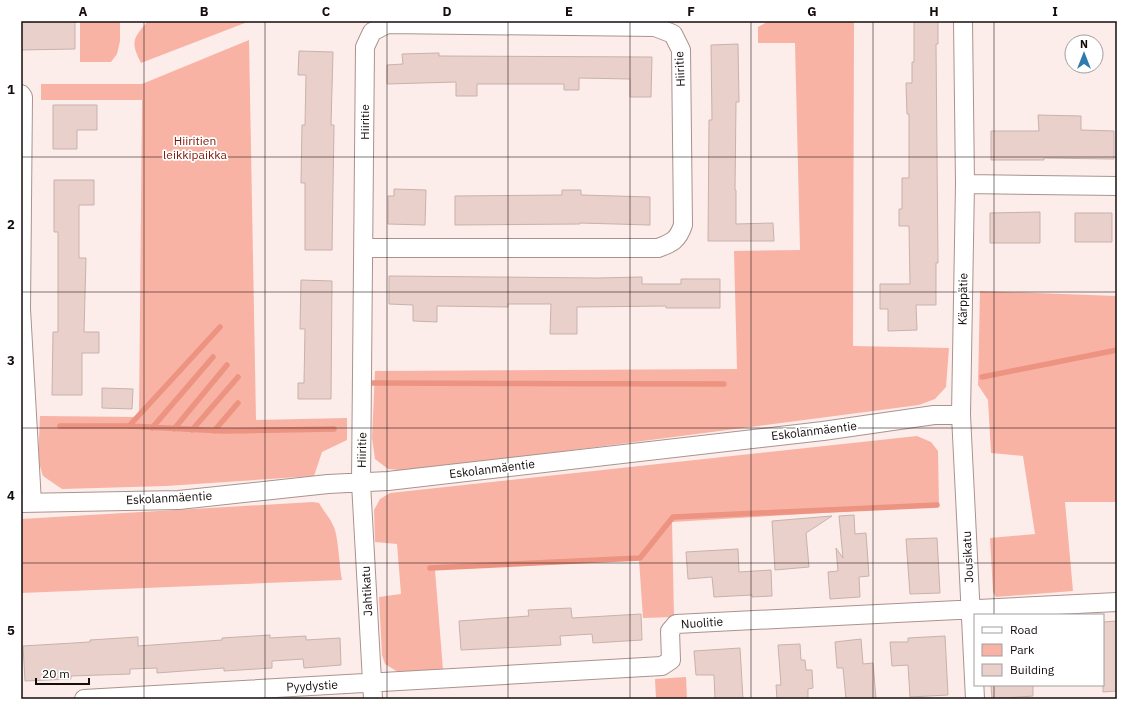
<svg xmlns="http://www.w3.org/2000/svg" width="1138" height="720" font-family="'IBM Plex Sans',sans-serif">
	<rect width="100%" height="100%" fill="#fcedea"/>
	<path fill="#f8b3a5" d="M 80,21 L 120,21 L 120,41 L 117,54 L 111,62 L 80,62 Z
		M 148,21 L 250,21 L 141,63 C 130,41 133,39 148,21 Z
		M 769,21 L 854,21 L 853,346 L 949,348 L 946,387 L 935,399 L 919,405 L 411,471 L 388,469 L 375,459 L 372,438 L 375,371 L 737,369 L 734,251 L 800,250 L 795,43 L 758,43 L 758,27 Z
		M 249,40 L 256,420 L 347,418 L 347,440 L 322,452 L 314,476 L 166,486 L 62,489 L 43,476 L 38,460 L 40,416 L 139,417 L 142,100 L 41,100 L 41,84 L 142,84 Z
		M 980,291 L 1117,296 L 1117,502 L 1065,502 L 1073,591 L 996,597 L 993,592 L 990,538 L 1035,534 L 1023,456 L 991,453 L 988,400 L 978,385 Z
		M 917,436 L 931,442 L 938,451 L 939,506 L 672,522 L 674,617 L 643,618 L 639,560 L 435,570 L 443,670 L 398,672 L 385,664 L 382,655 L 379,597 L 401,594 L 397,544 L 375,542 L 374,510 L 380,499 L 390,493 Z
		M 313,502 L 319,503 C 324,512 332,520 335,530 C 339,545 339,564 342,580 L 21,593 L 21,519 Z
		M 686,677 L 687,699 L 656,699 L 655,679 Z"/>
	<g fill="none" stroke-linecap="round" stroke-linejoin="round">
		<path stroke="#ec9381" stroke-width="5.5" d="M 982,377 L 1117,350
			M 373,383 L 724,384
			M 60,426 L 129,426 L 223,431 L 334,429
			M 129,426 L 220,327
			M 152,428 L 213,357
			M 174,429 L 227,365
			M 192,430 L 238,377
			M 214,431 L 238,403
			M 430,568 L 640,558 L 673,517 L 937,505"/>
	</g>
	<path fill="#e9d0cb" stroke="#c9b1ac" d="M 75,21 L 75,49 L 21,50 L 21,22 Z
		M 914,21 L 938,21 L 938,44 L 936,44 L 938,263 L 936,263 L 936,305 L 916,305 L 917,330 L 888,331 L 888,309 L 880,309 L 880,284 L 910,284 L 909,226 L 899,226 L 899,209 L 902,209 L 902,178 L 909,178 L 909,114 L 907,114 L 906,83 L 912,83 L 912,62 L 914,62 Z
		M 738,44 L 739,102 L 736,102 L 735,190 L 736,190 L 736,224 L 773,223 L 774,241 L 708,241 L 709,120 L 712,120 L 711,45 Z
		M 299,51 L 333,52 L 331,125 L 334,125 L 332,250 L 305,250 L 305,183 L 301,183 L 302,125 L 305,125 L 306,75 L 298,75 Z
		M 439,53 L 439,56 L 652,57 L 651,97 L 630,97 L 630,79 L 579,78 L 579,90 L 564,90 L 564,84 L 477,84 L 477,96 L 456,96 L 456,82 L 387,84 L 387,65 L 403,64 L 402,54 Z
		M 53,105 L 97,105 L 97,130 L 77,130 L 77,149 L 53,149 Z
		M 1038,115 L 1081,116 L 1081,130 L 1114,131 L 1114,159 L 1044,158 L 1044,160 L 991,160 L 991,131 L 1039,131 Z
		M 54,180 L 94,180 L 94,205 L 79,205 L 79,258 L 86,258 L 84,332 L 99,332 L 99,353 L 82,353 L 82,395 L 52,395 L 53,332 L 58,332 L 58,232 L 54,232 Z
		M 394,189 L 426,190 L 425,225 L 388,224 L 388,196 L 394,196 Z
		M 562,190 L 581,190 L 581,195 L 650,197 L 650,225 L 580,223 L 580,224 L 455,225 L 455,196 L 562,195 Z
		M 1040,212 L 1040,243 L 990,243 L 990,213 Z
		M 1075,213 L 1112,213 L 1112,242 L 1075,242 Z
		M 389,276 L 598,278 L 642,277 L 642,284 L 681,284 L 681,279 L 720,279 L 720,308 L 666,308 L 666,306 L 577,307 L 577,334 L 550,334 L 551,304 L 508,304 L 508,307 L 437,306 L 437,322 L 413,321 L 413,305 L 389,304 Z
		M 301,280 L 332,281 L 331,399 L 298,399 L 298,383 L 304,383 L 305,329 L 300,329 Z
		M 102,388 L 133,389 L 132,409 L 102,408 Z
		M 854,515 L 855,534 L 866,533 L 869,576 L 859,577 L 860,597 L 830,599 L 828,572 L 838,571 L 836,548 L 843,558 L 839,516 Z
		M 832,516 L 806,533 L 809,567 L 775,570 L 772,521 Z
		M 937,538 L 940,593 L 910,594 L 906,539 Z
		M 738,549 L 739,572 L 771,570 L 772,596 L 752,597 L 752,595 L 714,597 L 712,577 L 688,579 L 686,552 Z
		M 571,608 L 572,618 L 641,614 L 642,640 L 593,643 L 592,634 L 560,636 L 561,645 L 461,650 L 459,621 L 529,616 L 528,610 Z
		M 1117,621 L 1117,691 L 1103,692 L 1103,622 Z
		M 270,635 L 270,638 L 306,636 L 306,640 L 340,638 L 341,665 L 304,668 L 303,659 L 272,661 L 272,668 L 224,671 L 224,668 L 157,673 L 157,668 L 130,669 L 130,674 L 71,676 L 71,679 L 25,681 L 23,646 L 90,642 L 90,640 L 138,637 L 138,646 L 222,640 L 222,638 Z
		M 945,636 L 948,695 L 910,697 L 908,665 L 892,666 L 890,642 L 908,642 L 908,638 Z
		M 861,639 L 863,664 L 873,663 L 876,699 L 846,699 L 843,668 L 837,668 L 835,642 Z
		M 800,644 L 801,660 L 805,660 L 806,670 L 812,670 L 813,688 L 808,689 L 808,699 L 777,699 L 776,685 L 781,685 L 778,645 Z
		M 740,648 L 743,699 L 715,699 L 714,675 L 696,675 L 694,651 Z
		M 991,685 L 1033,685 L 1033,696 L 992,699 Z"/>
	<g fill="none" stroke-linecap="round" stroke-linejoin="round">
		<defs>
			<path id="street" d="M 963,21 L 965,184 L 961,415 L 975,699
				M 21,94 L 23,97 L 21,309 L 32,503
				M 965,184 L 1117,186
				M 364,248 L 658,248 C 672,243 678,240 683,225 L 681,50 L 673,34 L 655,27 L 387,24 L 372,32 L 365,47 L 361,483 L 373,699
				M 21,503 L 179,500 L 328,484 L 388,481 L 823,431 L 934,415 L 961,415
				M 84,699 L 662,666 L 671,660 L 670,631 L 676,624 L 1117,602"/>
		</defs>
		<use href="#street" stroke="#aa938e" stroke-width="20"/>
		<use href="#street" stroke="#fff" stroke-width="18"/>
	</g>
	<path fill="none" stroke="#150d0c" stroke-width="1" stroke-opacity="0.55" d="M 144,21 L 144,699M 265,21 L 265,699M 387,21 L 387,699M 508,21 L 508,699M 630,21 L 630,699M 751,21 L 751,699M 873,21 L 873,699M 994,21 L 994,615M 21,157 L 1117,157M 21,292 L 1117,292M 21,428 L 1117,428M 21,563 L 1117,563M 994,685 L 994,699"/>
	<g text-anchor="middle" stroke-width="3.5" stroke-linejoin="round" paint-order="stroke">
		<g font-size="12" fill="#150d0c" stroke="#fff">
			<text transform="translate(680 69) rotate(-93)" y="4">Hiiritie</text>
			<text transform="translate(365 122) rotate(-90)" y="4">Hiiritie</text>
			<text transform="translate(963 299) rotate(-89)" y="4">Kärppätie</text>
			<text transform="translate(814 431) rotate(-7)" y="4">Eskolanmäentie</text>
			<text transform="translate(362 450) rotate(-89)" y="4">Hiiritie</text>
			<text transform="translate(492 469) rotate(-7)" y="4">Eskolanmäentie</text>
			<text transform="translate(169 498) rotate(-3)" y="4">Eskolanmäentie</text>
			<text transform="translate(968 557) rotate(-93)" y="4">Jousikatu</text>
			<text transform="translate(367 591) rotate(-93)" y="4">Jahtikatu</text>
			<text transform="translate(702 623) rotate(-4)" y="4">Nuolitie</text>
			<text transform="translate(312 686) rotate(-3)" y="4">Pyydystie</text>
		</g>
		<g font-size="12" fill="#7e1604" stroke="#fff">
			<text x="195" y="145">Hiiritien<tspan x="195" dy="14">leikkipaikka</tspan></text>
		</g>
	</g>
	<rect width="1138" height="720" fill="none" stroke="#ffffff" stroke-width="44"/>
	<rect x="974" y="614" width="130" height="72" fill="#ffffff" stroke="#a19e9e"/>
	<rect x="982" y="627" width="20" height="6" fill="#ffffff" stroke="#a19e9e"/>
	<text x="1010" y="634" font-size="12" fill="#150d0c">Road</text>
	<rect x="982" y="644" width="20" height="12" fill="#f8b3a5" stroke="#a19e9e"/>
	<text x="1010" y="654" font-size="12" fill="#150d0c">Park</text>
	<rect x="982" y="664" width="20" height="12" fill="#e9d0cb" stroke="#a19e9e"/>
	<text x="1010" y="674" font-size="12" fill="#150d0c">Building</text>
	<g transform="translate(1084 54)"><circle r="19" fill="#ffffff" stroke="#a19e9e"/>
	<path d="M0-3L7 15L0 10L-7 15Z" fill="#2f7bae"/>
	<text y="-6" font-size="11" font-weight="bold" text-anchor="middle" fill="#150d0c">N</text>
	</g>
	<path d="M36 678v6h53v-6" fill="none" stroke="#150d0c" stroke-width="2"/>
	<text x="42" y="678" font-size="12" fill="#150d0c" stroke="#ffffff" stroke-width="3" paint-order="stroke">20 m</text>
	<rect x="22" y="22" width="1094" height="676" fill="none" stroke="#150d0c" stroke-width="1.5"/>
	<g font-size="13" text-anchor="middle" font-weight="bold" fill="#150d0c">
		<text x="83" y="16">A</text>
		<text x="204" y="16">B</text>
		<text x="326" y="16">C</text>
		<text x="447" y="16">D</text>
		<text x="569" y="16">E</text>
		<text x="691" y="16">F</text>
		<text x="812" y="16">G</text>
		<text x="934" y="16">H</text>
		<text x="1055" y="16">I</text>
		<text x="11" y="94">1</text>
		<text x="11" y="229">2</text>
		<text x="11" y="365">3</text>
		<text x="11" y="500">4</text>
		<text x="11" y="635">5</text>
	</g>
</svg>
